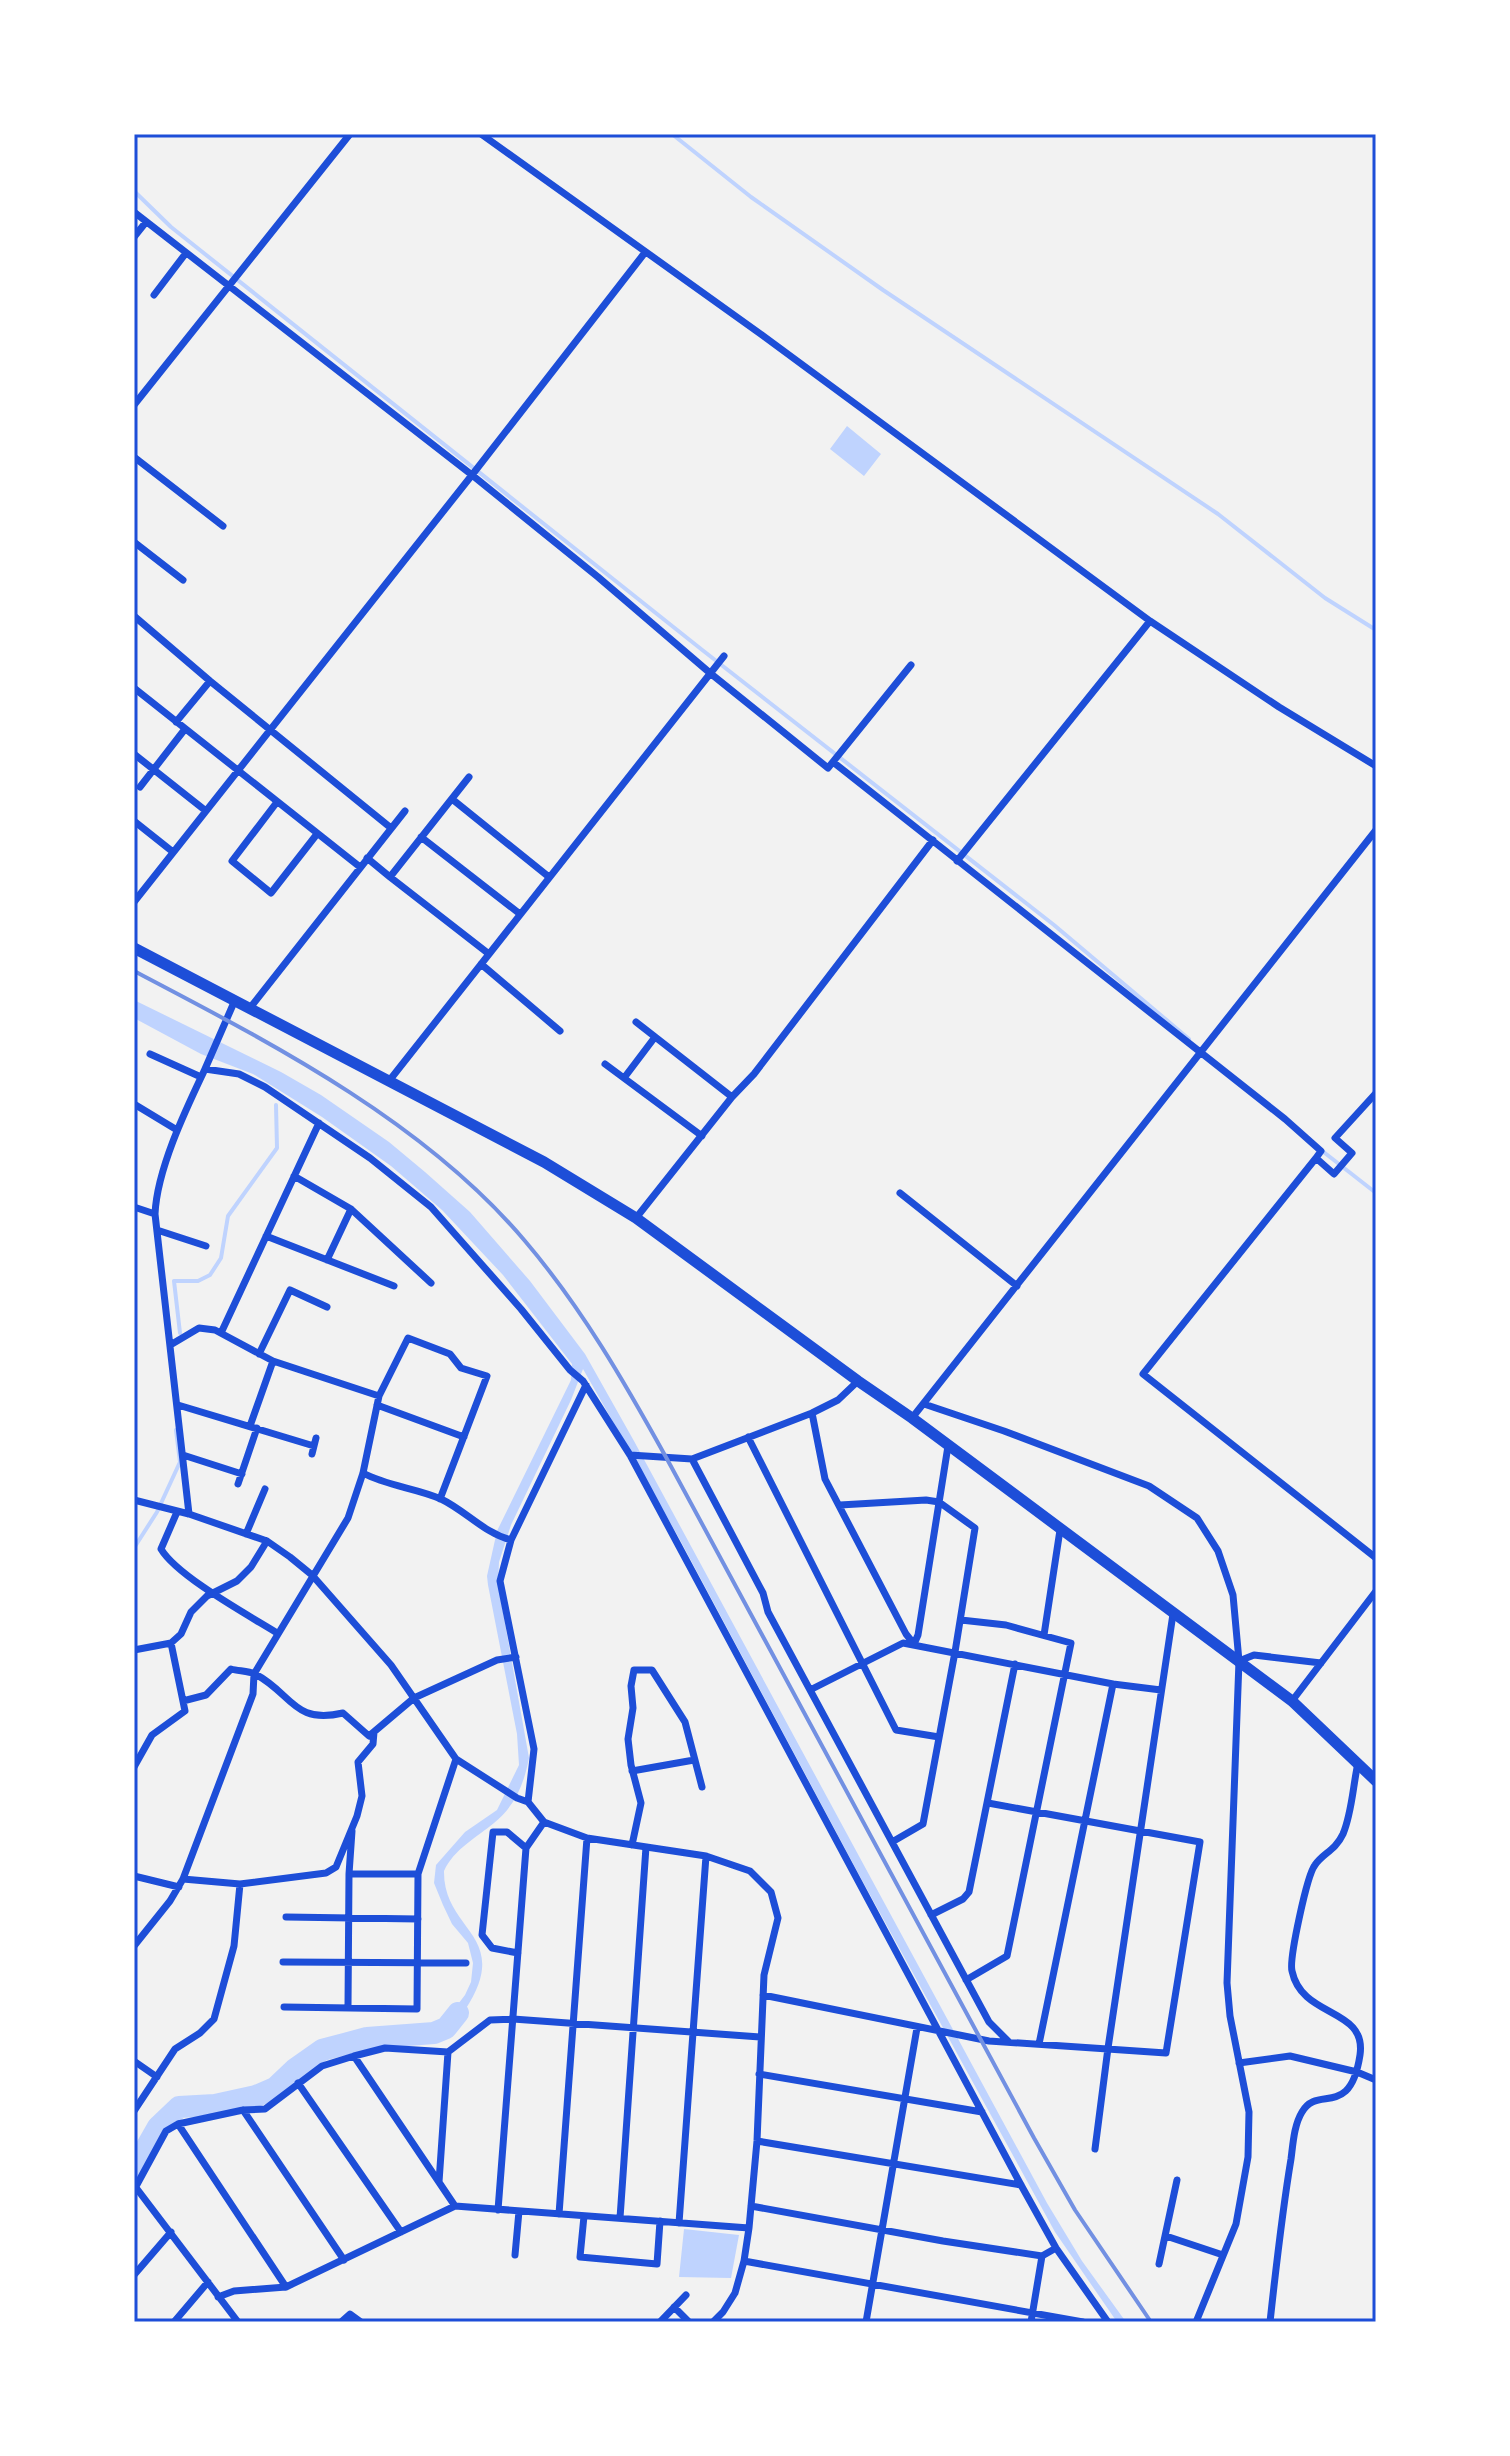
<svg xmlns="http://www.w3.org/2000/svg" width="1510" height="2456" font-family="'Titillium Web',sans-serif">
	<rect width="100%" height="100%" fill="#f2f2f2"/>
	<path fill="#bfd3fe" d="M 847,426 L 881,454 L 864,476 L 830,449 Z
		M 134,1000 L 281,1072 L 321,1095 L 389,1142 L 425,1172 L 470,1212 L 530,1281 L 585,1354 L 634,1441 L 1047,2203 L 1082,2261 L 1126,2322 L 1117,2322 L 1055,2232 L 863,1882 L 679,1538 L 583,1369 L 571,1400 L 511,1525 L 499,1562 L 498,1584 L 529,1758 C 524,1784 515,1806 494,1823 C 476,1838 454,1849 444,1871 C 443,1932 514,1935 465,2010 C 456,2024 449,2033 433,2037 L 465,1995 L 471,1982 L 473,1963 L 468,1943 L 452,1924 L 443,1905 L 434,1883 L 436,1865 L 465,1832 L 497,1810 L 519,1765 L 517,1734 L 488,1585 L 487,1576 L 497,1531 L 571,1380 L 572,1364 L 503,1275 L 442,1210 L 391,1166 L 322,1117 L 253,1074 L 201,1054 L 134,1018 Z
		M 684,2229 L 739,2235 L 731,2278 L 679,2277 Z"/>
	<g fill="none" stroke-linecap="round" stroke-linejoin="round">
		<path stroke="#bfd3fe" stroke-width="4" d="M 672,134 L 751,197 L 883,290 L 1218,514 L 1325,598 L 1376,630
			M 134,191 L 171,227 L 701,649 L 1054,925 L 1189,1039
			M 1321,1150 L 1376,1193
			M 180,1333 L 174,1281 L 198,1281 L 210,1275 L 221,1258 L 228,1216 L 277,1148 L 276,1105
			M 134,1548 L 157,1512 L 180,1462 L 176,1430"/>
		<path stroke="#bfd3fe" stroke-width="22" d="M 134,2169 L 158,2127 L 179,2107 L 215,2105 L 256,2096 L 275,2088 L 295,2069 L 322,2050 L 367,2038 L 434,2033 L 446,2028 L 458,2013"/>
		<path stroke="#1d4ed8" stroke-width="7" d="M 481,134 L 762,335 L 1150,621 L 1279,707 L 1376,766
			M 134,212 L 472,475 L 598,577 L 710,673 L 828,768 L 911,665
			M 134,237 L 146,222
			M 154,295 L 186,253
			M 134,405 L 350,134
			M 134,457 L 223,526
			M 134,542 L 183,580
			M 134,616 L 210,681 L 391,828
			M 134,688 L 360,867
			M 176,722 L 210,681
			M 134,754 L 206,811
			M 833,762 L 1285,1119 L 1321,1151 L 1316,1158 L 1334,1174 L 1352,1153 L 1335,1138 L 1376,1093
			M 469,777 L 390,877 L 489,954
			M 140,787 L 185,729
			M 452,799 L 549,877
			M 277,802 L 232,861 L 271,893 L 317,834
			M 134,821 L 173,852
			M 421,837 L 520,914
			M 367,858 L 390,877
			M 957,861 L 1150,621
			M 134,902 L 472,475 L 643,255
			M 481,964 L 560,1031
			M 250,1008 L 405,811
			M 636,1022 L 732,1097
			M 150,1054 L 201,1077
			M 605,1064 L 702,1136
			M 205,1069 L 235,1000
			M 624,1078 L 655,1037
			M 389,1081 L 724,656
			M 134,1104 L 177,1130
			M 1316,1158 L 1143,1374 L 1376,1558
			M 294,1176 L 351,1209 L 431,1283
			M 900,1193 L 1017,1286
			M 134,1207 L 155,1214 L 189,1514
			M 155,1214 C 157,1169 186,1109 205,1069 L 239,1074 L 265,1087 L 370,1158 L 431,1207 L 521,1309 L 570,1370 L 583,1381 L 630,1455 L 1021,2185 L 1056,2248 L 1108,2322
			M 636,1218 L 732,1097 L 754,1074 L 933,840
			M 157,1230 L 206,1246
			M 266,1236 L 394,1286
			M 327,1260 L 351,1209
			M 221,1333 L 319,1123
			M 172,1344 L 199,1328 L 215,1330 L 273,1361 L 379,1396
			M 259,1354 L 290,1290 L 327,1307
			M 924,1404 L 1004,1431 L 1149,1486 L 1197,1518 L 1218,1551 L 1233,1595 L 1239,1661 L 1227,1983 L 1230,2016 L 1249,2112 L 1248,2157 L 1236,2224 L 1196,2322
			M 178,1405 L 314,1446
			M 377,1405 L 464,1437
			M 812,1413 L 825,1479 L 906,1634 L 914,1644
			M 912,1418 L 1376,830
			M 250,1426 L 273,1361
			M 748,1437 L 896,1730 L 939,1737
			M 312,1454 L 316,1438
			M 183,1455 L 242,1474
			M 630,1455 L 692,1459 L 812,1413 L 838,1400 L 858,1381
			M 692,1459 L 763,1593 L 768,1612 L 989,2022 L 1009,2042
			M 363,1473 C 387,1486 416,1488 441,1499 C 466,1511 484,1533 511,1540
			M 238,1484 L 257,1428
			M 134,1500 L 189,1514 L 267,1541 L 290,1557 L 312,1575 L 391,1665 L 456,1759 L 517,1798 L 528,1802 L 544,1822 L 587,1838 L 706,1856 L 750,1871 L 771,1892 L 778,1918 L 764,1975 L 757,2141 L 749,2228 L 744,2261 L 735,2293 L 723,2312 L 713,2322
			M 840,1505 L 926,1500 L 939,1502 L 975,1528 L 955,1652 L 923,1824 L 892,1842
			M 177,1512 L 161,1549 C 177,1576 248,1615 277,1633
			M 246,1534 L 265,1489
			M 961,1620 L 1006,1625 L 1071,1643 L 1007,1956 L 966,1980
			M 1044,1635 L 1060,1530
			M 914,1644 L 918,1635 L 948,1446
			M 134,1650 L 171,1643 L 181,1634 L 191,1612 L 207,1596 L 237,1581 L 251,1567 L 267,1541
			M 1239,1661 L 1254,1655 L 1321,1663
			M 810,1690 L 903,1643 L 1113,1684 L 1161,1690
			M 183,1701 L 206,1695 L 231,1669 C 238,1671 249,1671 255,1674 C 292,1693 293,1725 343,1713 L 369,1736 L 414,1698 L 497,1660 L 516,1657
			M 1292,1701 L 1376,1591
			M 134,1767 L 152,1735 L 185,1711 L 171,1643
			M 632,1771 L 694,1760
			M 528,1802 L 534,1749 L 500,1581 L 511,1540 L 586,1385
			M 632,1845 L 641,1803 L 631,1765 L 628,1739 L 633,1708 L 631,1686 L 634,1670 L 652,1670 L 685,1722 L 702,1787
			M 349,1874 L 418,1874
			M 134,1876 L 179,1887
			M 183,1879 L 240,1884 L 326,1873 L 336,1867 L 357,1816 L 362,1796 L 358,1762 L 373,1744 L 374,1732
			M 931,1915 L 963,1899 L 969,1892 L 1015,1664
			M 286,1917 L 418,1919
			M 134,1946 L 170,1901 L 183,1879 L 253,1694 L 254,1674 L 348,1518 L 363,1473 L 379,1396 L 408,1338 L 450,1354 L 461,1368 L 487,1376 L 440,1499
			M 518,1953 L 492,1948 L 482,1935 L 493,1832 L 507,1832 L 526,1848
			M 283,1962 L 466,1963
			M 763,1995 L 989,2041 L 1166,2053 L 1200,1842 L 988,1803
			M 348,2006 L 349,1874 L 352,1831
			M 284,2007 L 417,2009 L 418,1874 L 456,1759
			M 1039,2044 L 1113,1684
			M 354,2056 L 455,2206
			M 134,2061 L 157,2077
			M 1239,2063 L 1290,2056 L 1357,2072 L 1376,2080
			M 759,2074 L 982,2112
			M 298,2083 L 401,2232
			M 243,2110 L 344,2260
			M 134,2111 L 175,2049 L 200,2033 L 214,2019 L 234,1946 L 240,1884
			M 178,2124 L 286,2287
			M 757,2141 L 1021,2185
			M 1095,2149 L 1108,2048 L 1173,1614
			M 439,2182 L 448,2052
			M 134,2185 L 238,2322
			M 134,2190 L 166,2131 L 178,2124 L 243,2110 L 265,2109 L 322,2066 L 354,2056 L 385,2048 L 448,2052 L 490,2020 L 513,2019 L 760,2037
			M 751,2206 L 943,2241 L 1042,2256 L 1056,2248
			M 498,2210 L 526,1848 L 544,1822
			M 559,2214 L 587,1838
			M 584,2216 L 580,2257 L 657,2264 L 660,2221
			M 620,2218 L 646,1847
			M 679,2223 L 706,1856
			M 1166,2236 L 1223,2255
			M 515,2255 L 519,2211
			M 744,2261 L 1083,2322
			M 1159,2264 L 1177,2180
			M 134,2275 L 171,2232
			M 218,2297 L 234,2291 L 286,2287 L 455,2206 L 749,2228
			M 674,2307 L 689,2322
			M 174,2322 L 208,2282
			M 341,2322 L 350,2314 L 361,2322
			M 660,2322 L 686,2295
			M 866,2322 L 917,2028
			M 1031,2322 L 1042,2256
			M 1270,2322 C 1276,2267 1282,2213 1291,2159 C 1293,2144 1294,2125 1302,2112 C 1318,2084 1350,2120 1360,2055 C 1367,2007 1302,2019 1292,1971 C 1289,1959 1307,1875 1315,1865 C 1323,1853 1335,1851 1343,1834 C 1352,1813 1353,1785 1358,1763"/>
		<path stroke="#1d4ed8" stroke-width="11" d="M 134,948 L 544,1162 L 636,1218 L 858,1381 L 912,1418 L 1292,1701 L 1376,1781"/>
		<path stroke="#7290e2" stroke-width="4" d="M 134,971 C 271,1043 424,1121 525,1241 C 582,1308 625,1383 667,1459 L 1034,2138 L 1075,2210 L 1151,2322"/>
	</g>
	<rect width="1510" height="2456" fill="none" stroke="#ffffff" stroke-width="272"/>
	<rect x="136" y="136" width="1238" height="2184" fill="none" stroke="#1d4ed8" stroke-width="3"/>
</svg>
